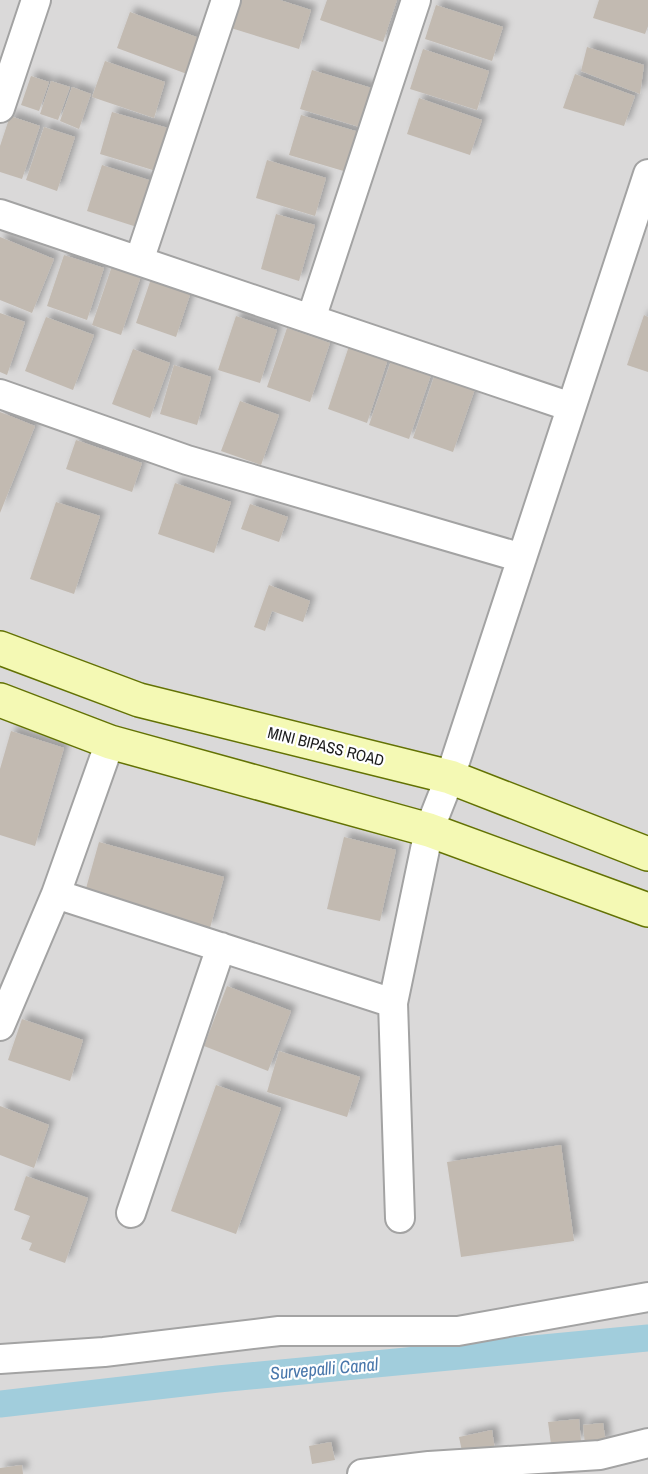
<svg xmlns="http://www.w3.org/2000/svg" width="648" height="1474" font-family="'Archivo Narrow',sans-serif">
	<defs>
		<filter id="shadow"><feDropShadow dx="5.5" dy="-5.5" stdDeviation="3" flood-color="#0004"/></filter>
	</defs>
	<rect width="100%" height="100%" fill="#eeeae2"/>
	<path fill="#dad9d9" d="M 0,0 L 648,0 L 648,1474 L 0,1474 Z"/>
	<g fill="none" stroke-linecap="round" stroke-linejoin="round">
		<path stroke="#a1cddc" stroke-width="27" d="M 0,1404 L 218,1379 L 648,1338"/>
	</g>
	<path fill="#c2bab1" filter="url(#shadow)" d="M 239,0 L 280,0 L 311,10 L 299,49 L 231,28 Z
		M 327,0 L 397,0 L 383,42 L 320,20 Z
		M 599,0 L 648,0 L 648,26 L 645,34 L 593,18 Z
		M 436,5 L 503,27 L 492,61 L 425,39 Z
		M 130,12 L 199,38 L 187,74 L 117,48 Z
		M 587,47 L 644,65 L 640,94 L 581,71 Z
		M 423,49 L 489,71 L 477,110 L 410,89 Z
		M 105,61 L 165,82 L 154,118 L 92,97 Z
		M 312,70 L 375,89 L 363,128 L 300,109 Z
		M 575,74 L 635,96 L 624,126 L 563,108 Z
		M 31,76 L 49,82 L 39,111 L 21,105 Z
		M 51,81 L 70,87 L 58,120 L 40,114 Z
		M 72,87 L 91,94 L 79,129 L 60,121 Z
		M 419,98 L 482,120 L 470,155 L 407,134 Z
		M 112,112 L 168,128 L 156,171 L 100,154 Z
		M 301,115 L 359,132 L 347,172 L 289,155 Z
		M 10,116 L 40,126 L 22,179 L 0,172 L 0,146 Z
		M 44,127 L 75,137 L 57,191 L 26,180 Z
		M 267,160 L 326,178 L 315,216 L 256,198 Z
		M 102,165 L 155,182 L 140,228 L 87,211 Z
		M 276,214 L 315,225 L 299,281 L 261,269 Z
		M 0,237 L 54,259 L 32,313 L 0,300 Z
		M 64,255 L 104,268 L 87,320 L 47,306 Z
		M 112,266 L 141,276 L 121,335 L 92,325 Z
		M 153,273 L 193,286 L 176,337 L 136,323 Z
		M 0,313 L 25,322 L 7,375 L 0,372 Z
		M 644,315 L 648,317 L 648,372 L 627,365 Z
		M 236,316 L 277,330 L 260,383 L 218,370 Z
		M 46,317 L 94,335 L 73,390 L 25,371 Z
		M 287,328 L 330,343 L 310,402 L 267,387 Z
		M 349,346 L 388,359 L 367,423 L 328,409 Z
		M 133,349 L 170,363 L 150,418 L 112,404 Z
		M 391,361 L 431,375 L 409,439 L 369,425 Z
		M 174,365 L 211,377 L 197,425 L 160,414 Z
		M 435,374 L 475,389 L 453,452 L 413,438 Z
		M 240,401 L 279,415 L 261,465 L 221,451 Z
		M 0,412 L 35,426 L 0,513 Z
		M 76,440 L 142,463 L 132,492 L 66,469 Z
		M 175,483 L 231,502 L 214,553 L 158,534 Z
		M 56,502 L 100,516 L 74,594 L 30,579 Z
		M 250,504 L 288,517 L 279,542 L 241,529 Z
		M 269,585 L 310,601 L 303,622 L 272,611 L 265,631 L 254,627 Z
		M 11,731 L 64,748 L 35,846 L 0,835 L 0,769 Z
		M 344,837 L 396,850 L 380,921 L 327,909 Z
		M 99,842 L 224,877 L 210,928 L 85,892 Z
		M 227,986 L 291,1011 L 268,1071 L 204,1046 Z
		M 22,1019 L 83,1040 L 70,1081 L 8,1060 Z
		M 279,1051 L 360,1077 L 347,1117 L 267,1092 Z
		M 216,1085 L 281,1108 L 236,1234 L 171,1211 Z
		M 0,1106 L 49,1125 L 34,1168 L 0,1155 Z
		M 561,1145 L 574,1241 L 461,1257 L 447,1162 Z
		M 26,1176 L 88,1198 L 65,1263 L 29,1250 L 32,1243 L 21,1239 L 30,1216 L 14,1210 Z
		M 579,1419 L 581,1441 L 551,1444 L 548,1422 Z
		M 603,1423 L 606,1443 L 585,1445 L 583,1425 Z
		M 492,1430 L 495,1450 L 463,1456 L 459,1437 Z
		M 331,1442 L 335,1460 L 312,1464 L 309,1446 Z
		M 22,1465 L 23,1474 L 0,1474 L 0,1468 Z"/>
	<g fill="none" stroke-linecap="round" stroke-linejoin="round">
		<defs>
			<path id="street" d="M 0,108 L 36,0
				M 0,214 L 571,407
				M 139,261 L 226,0
				M 311,319 L 416,0
				M 0,394 L 187,460 L 522,558
				M 56,894 L 393,1003
				M 0,1026 L 56,894 L 110,742
				M 131,1213 L 221,947
				M 400,1218 L 393,1003 L 429,830 L 450,777 L 648,174
				M 0,1359 L 104,1352 L 279,1331 L 458,1331 L 648,1297
				M 362,1474 L 429,1466 L 600,1455 L 648,1443"/>
			<path id="secondary" d="M 0,648 L 139,700 L 450,777 L 648,854
				M 0,700 L 110,742 L 429,830 L 648,910"/>
		</defs>
		<use href="#street" stroke="#a3a3a3" stroke-width="32"/>
		<use href="#secondary" stroke="#637204" stroke-width="36"/>
		<use href="#street" stroke="#fff" stroke-width="28"/>
		<use href="#secondary" stroke="#f4f9b4" stroke-width="33"/>
	</g>
	<g text-anchor="middle" stroke-width="4.5" stroke-linejoin="round" paint-order="stroke">
		<g font-size="16" fill="#1c1c1c" stroke="#fff">
			<text transform="translate(326 746) rotate(14)" y="6">MINI BIPASS ROAD</text>
		</g>
		<g font-size="18" font-style="italic" fill="#4977ab" stroke="#fff">
			<text transform="translate(324 1369) rotate(-5)" y="6">Survepalli Canal</text>
		</g>
	</g>
</svg>
